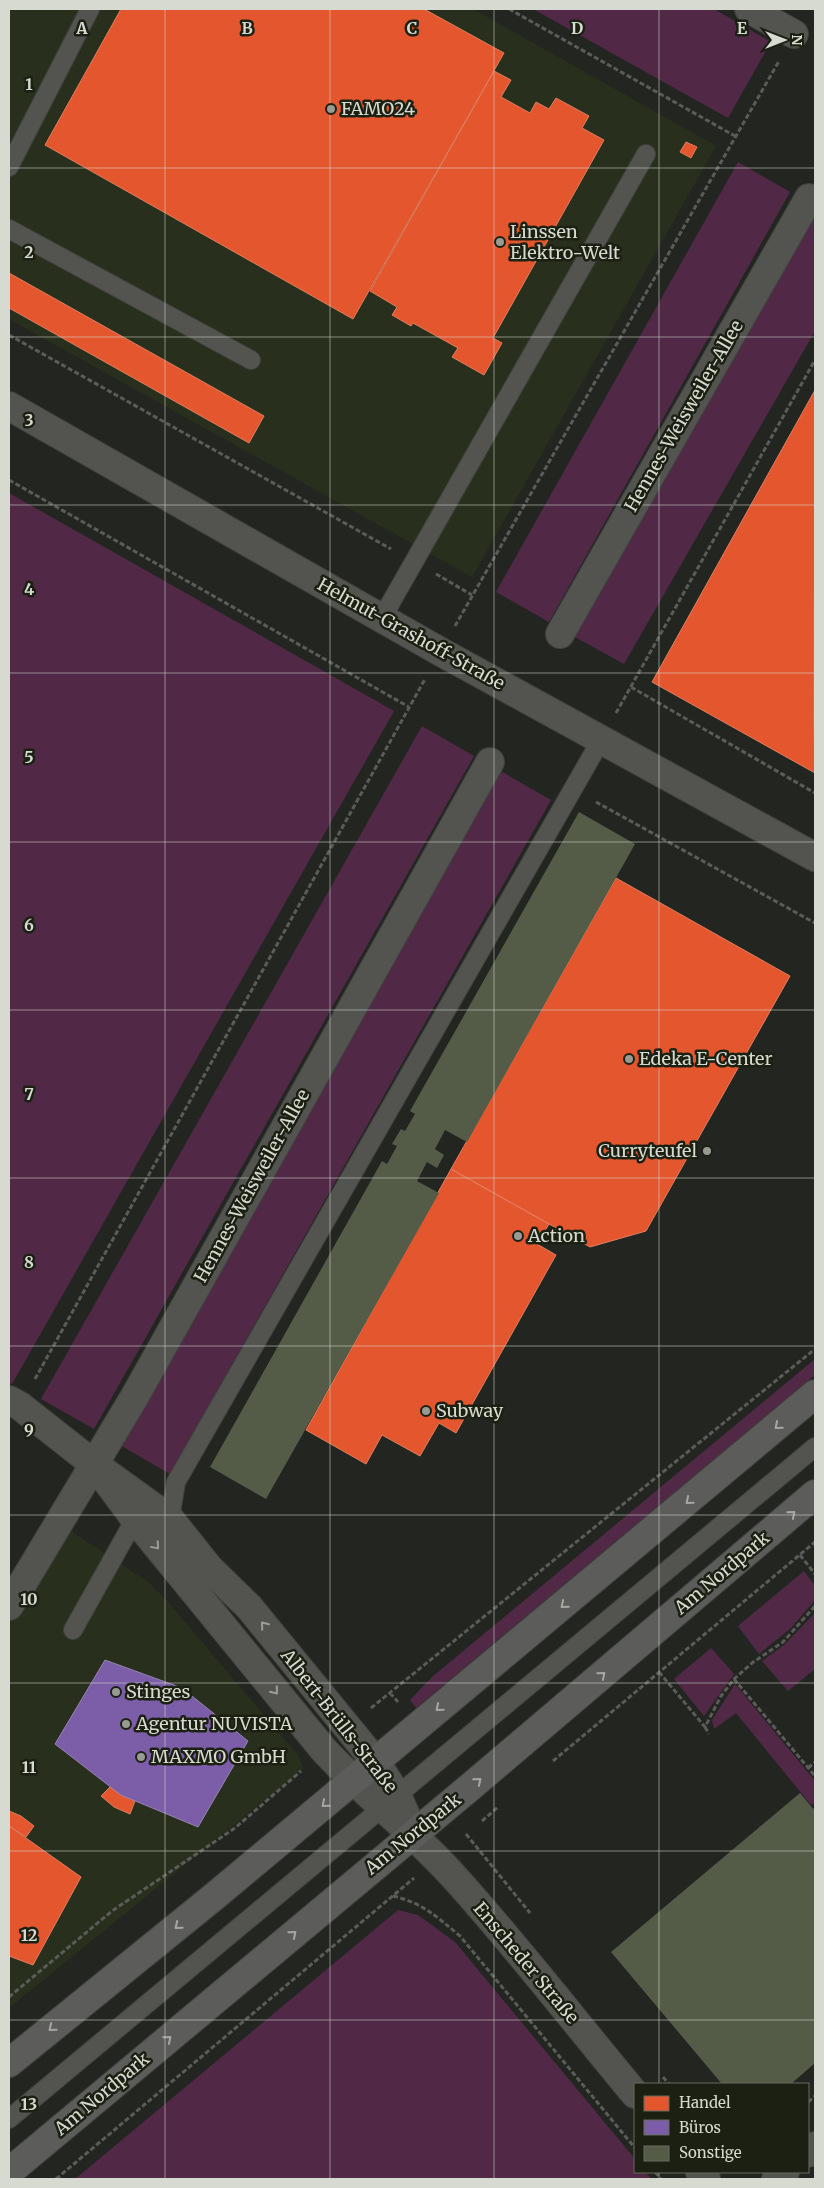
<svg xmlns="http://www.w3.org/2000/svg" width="824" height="2188" font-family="Merriweather,serif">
	<rect width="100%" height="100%" fill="#232620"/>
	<path fill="#28301d" d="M 9,9 L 473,9 L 716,146 L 472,577 L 9,319 Z
		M 59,1523 L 148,1582 L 168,1602 L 297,1754 L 304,1768 L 9,2008 L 9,1606 Z"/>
	<path fill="#512947" d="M 533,9 L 714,9 L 771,42 L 728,118 Z
		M 738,162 L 790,192 L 549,622 L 496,592 Z
		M 815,210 L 815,331 L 624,664 L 575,637 Z
		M 9,493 L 394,711 L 12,1384 L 9,1382 Z
		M 422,726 L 474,756 L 94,1429 L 41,1399 Z
		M 499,770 L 551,800 L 170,1474 L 120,1445 Z
		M 815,1359 L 815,1375 L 416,1708 L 410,1700 L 432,1677 Z
		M 804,1571 L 815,1586 L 815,1600 L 791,1628 L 759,1654 L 738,1626 Z
		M 815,1613 L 815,1669 L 788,1691 L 762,1661 L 784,1645 Z
		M 711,1648 L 734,1674 L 704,1716 L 674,1679 Z
		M 735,1684 L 815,1781 L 815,1802 L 811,1805 L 736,1713 L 714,1729 L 712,1720 Z
		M 398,1910 L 418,1915 L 455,1942 L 635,2159 L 635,2172 L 645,2172 L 652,2179 L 75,2179 Z"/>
	<path fill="#e4572e" stroke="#e07e5f" d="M 121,9 L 424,9 L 504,53 L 353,319 L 45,145 Z
		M 494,71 L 511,80 L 501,97 L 530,113 L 536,102 L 549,109 L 556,98 L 589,116 L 582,128 L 604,140 L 493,338 L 502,343 L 484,375 L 452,357 L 458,348 L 413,323 L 411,326 L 392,315 L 397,307 L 370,291 Z
		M 686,142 L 697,147 L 691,158 L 680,152 Z
		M 9,273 L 264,416 L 249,443 L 9,308 Z
		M 815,390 L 814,722 L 815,773 L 652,682 Z
		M 616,878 L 790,976 L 646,1231 L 590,1247 L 451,1169 Z
		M 451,1169 L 549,1224 L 537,1244 L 556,1255 L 456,1433 L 439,1423 L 420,1456 L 382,1435 L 366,1464 L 306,1430 Z
		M 110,1787 L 121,1795 L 135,1801 L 130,1814 L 114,1807 L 101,1796 Z
		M 9,1811 L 21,1816 L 34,1826 L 26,1837 L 9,1826 Z
		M 9,1826 L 81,1877 L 33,1965 L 9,1956 Z"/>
	<path fill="#7b5ea7" stroke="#9683b4" d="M 105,1660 L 182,1688 L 248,1741 L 198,1827 L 121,1795 L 55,1744 Z"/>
	<path fill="#545c48" d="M 579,812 L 635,844 L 467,1142 L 445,1130 L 435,1149 L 444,1155 L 437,1168 L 427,1162 L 417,1181 L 439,1193 L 266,1499 L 210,1467 L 382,1161 L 387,1164 L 397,1146 L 392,1144 L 401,1129 L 405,1131 L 415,1114 L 410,1111 Z
		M 800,1793 L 815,1811 L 815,2063 L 791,2084 L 722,2084 L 611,1952 Z"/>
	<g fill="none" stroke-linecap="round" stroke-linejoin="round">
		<defs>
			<path id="lane" d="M 9,167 L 90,9
				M 9,229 L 251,360
				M 382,618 L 646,154
				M 170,1519 L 176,1482 L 601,740
				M 73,1630 L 135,1519
				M 9,2119 L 815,1447"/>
			<path id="street" d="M 749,9 L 794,34
				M 9,406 L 441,652 L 815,857
				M 560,634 L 809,198
				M 9,1400 L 20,1406 L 95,1465 L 170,1519 L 209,1568 L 249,1607 L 375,1761 L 397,1795 L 411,1827
				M 95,1465 L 135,1519 L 323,1749 C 365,1795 414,1832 456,1879 C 518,1948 575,2022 635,2094
				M 9,1606 L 135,1396 L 490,762
				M 808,2153 L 815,2146
				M 700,2172 L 706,2179
				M 776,2179 L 785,2172"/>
			<path id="secondary" d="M 9,2063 L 216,1895 L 815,1394
				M 9,2172 L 469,1788 L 815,1494"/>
		</defs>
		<use href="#lane" stroke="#40423d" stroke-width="20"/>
		<use href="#street" stroke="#40423d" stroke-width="30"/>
		<use href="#secondary" stroke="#40423d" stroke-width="30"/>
		<path stroke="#5b5c59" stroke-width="3" stroke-dasharray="5 2.5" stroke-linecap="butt" d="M 509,9 L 735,136
			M 9,335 L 391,549
			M 9,480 L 409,707
			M 436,574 L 472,595
			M 455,626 L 779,61
			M 631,687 L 815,793
			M 616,713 L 815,360
			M 596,802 L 815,923
			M 35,1379 L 425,679
			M 800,1555 L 815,1574
			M 659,1672 L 705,1727 L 721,1696 L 734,1679 L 752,1663 L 783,1642 L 815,1606
			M 734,1679 L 815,1776
			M 390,1693 L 398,1702
			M 371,1708 L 815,1349
			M 705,1727 L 709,1734
			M 553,1761 L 815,1542
			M 808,1768 L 815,1762
			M 814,1810 L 815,1809
			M 482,1821 L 498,1807
			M 466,1834 L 530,1913
			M 393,1896 C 423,1903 437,1917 460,1936 L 635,2148
			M 9,1997 L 112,1911 L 235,1828 L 301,1771
			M 663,2077 L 669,2084
			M 808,2102 L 815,2096
			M 655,2172 L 661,2179
			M 56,2179 L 414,1878"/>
		<use href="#lane" stroke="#535450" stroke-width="18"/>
		<use href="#street" stroke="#535450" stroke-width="28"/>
		<use href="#secondary" stroke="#5c5d5a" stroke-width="28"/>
	</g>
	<defs><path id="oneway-chevron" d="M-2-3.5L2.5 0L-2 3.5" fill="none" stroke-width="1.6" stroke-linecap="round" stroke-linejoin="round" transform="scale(1.25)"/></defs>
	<g stroke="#a5a8a1">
		<use href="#oneway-chevron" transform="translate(778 1426) rotate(140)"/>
		<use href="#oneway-chevron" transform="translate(689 1501) rotate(140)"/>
		<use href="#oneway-chevron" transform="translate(792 1514) rotate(-40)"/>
		<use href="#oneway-chevron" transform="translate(564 1605) rotate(140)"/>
		<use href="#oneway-chevron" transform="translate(602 1675) rotate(-40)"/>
		<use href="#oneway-chevron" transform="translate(439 1708) rotate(140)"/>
		<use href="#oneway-chevron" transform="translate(478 1781) rotate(-40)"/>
		<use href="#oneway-chevron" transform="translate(325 1804) rotate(140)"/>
		<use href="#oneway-chevron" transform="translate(178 1926) rotate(141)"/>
		<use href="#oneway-chevron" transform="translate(293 1934) rotate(-40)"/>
		<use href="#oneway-chevron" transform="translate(52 2028) rotate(141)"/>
		<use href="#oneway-chevron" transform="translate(168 2039) rotate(-40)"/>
	</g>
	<g stroke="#9b9e97">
		<use href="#oneway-chevron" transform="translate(156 1546) rotate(50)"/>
		<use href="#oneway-chevron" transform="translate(264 1625) rotate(-129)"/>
		<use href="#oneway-chevron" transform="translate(275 1691) rotate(51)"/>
	</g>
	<path fill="none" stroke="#d6dad1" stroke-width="1" stroke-opacity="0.55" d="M 165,9 L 165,2179M 330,9 L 330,2179M 494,9 L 494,2179M 659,9 L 659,2084M 9,168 L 815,168M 9,337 L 815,337M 9,505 L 815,505M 9,673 L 815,673M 9,842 L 815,842M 9,1010 L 815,1010M 9,1178 L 815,1178M 9,1346 L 815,1346M 9,1515 L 815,1515M 9,1683 L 815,1683M 9,1851 L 815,1851M 9,2020 L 815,2020M 659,2172 L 659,2179"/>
	<g fill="#979b93" stroke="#1b2013" stroke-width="2">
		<circle cx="331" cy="109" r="5"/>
		<circle cx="500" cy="242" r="5"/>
		<circle cx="629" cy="1059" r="5"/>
		<circle cx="707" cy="1151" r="5"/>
		<circle cx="518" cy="1236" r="5"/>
		<circle cx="426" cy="1411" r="5"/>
		<circle cx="116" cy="1692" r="5"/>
		<circle cx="126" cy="1724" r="5"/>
		<circle cx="141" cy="1757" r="5"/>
	</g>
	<g text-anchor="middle" stroke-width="5" stroke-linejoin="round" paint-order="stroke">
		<g font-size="18" fill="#d6dad1" stroke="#1b2013" text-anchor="start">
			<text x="341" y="115">FAMO24</text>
			<text x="510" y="238">Linssen<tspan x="510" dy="21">Elektro-Welt</tspan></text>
			<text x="639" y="1065">Edeka E-Center</text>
			<text x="697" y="1157" text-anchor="end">Curryteufel</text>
			<text x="528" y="1242">Action</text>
			<text x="436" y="1417">Subway</text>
			<text x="126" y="1698">Stinges</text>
			<text x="136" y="1730">Agentur NUVISTA</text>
			<text x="151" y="1763">MAXMO GmbH</text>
		</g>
		<g font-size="18" fill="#d6dad1" stroke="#1b2013">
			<text transform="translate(684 416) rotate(-60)" y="6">Hennes-Weisweiler-Allee</text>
			<text transform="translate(411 634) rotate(29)" y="6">Helmut-Grashoff-Straße</text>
			<text transform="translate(252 1186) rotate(-61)" y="6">Hennes-Weisweiler-Allee</text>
			<text transform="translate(722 1573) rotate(-40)" y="6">Am Nordpark</text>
			<text transform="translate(339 1721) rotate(52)" y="6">Albert-Brülls-Straße</text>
			<text transform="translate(413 1834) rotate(-39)" y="6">Am Nordpark</text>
			<text transform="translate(526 1963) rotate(50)" y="6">Enscheder Straße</text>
			<text transform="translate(102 2094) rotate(-40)" y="6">Am Nordpark</text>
		</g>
	</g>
	<g font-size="16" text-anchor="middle" font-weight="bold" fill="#d6dad1" stroke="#1b2013" stroke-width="5" stroke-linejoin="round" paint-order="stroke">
		<text x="82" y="34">A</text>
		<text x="247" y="34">B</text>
		<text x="412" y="34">C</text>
		<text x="577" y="34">D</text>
		<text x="742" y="34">E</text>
		<text x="29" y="90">1</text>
		<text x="29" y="258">2</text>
		<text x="29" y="426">3</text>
		<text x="29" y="595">4</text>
		<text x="29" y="763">5</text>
		<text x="29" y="931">6</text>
		<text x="29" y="1100">7</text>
		<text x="29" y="1268">8</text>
		<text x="29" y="1436">9</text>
		<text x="29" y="1605">10</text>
		<text x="29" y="1773">11</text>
		<text x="29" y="1941">12</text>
		<text x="29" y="2110">13</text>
	</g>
	<rect width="824" height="2188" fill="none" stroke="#d6dad1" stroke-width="20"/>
	<rect x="634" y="2083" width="175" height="90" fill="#1b2013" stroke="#666a5f"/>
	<rect x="644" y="2096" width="25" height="15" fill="#e4572e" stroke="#666a5f"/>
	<text x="679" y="2108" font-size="15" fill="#d6dad1">Handel</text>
	<rect x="644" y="2120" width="25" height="15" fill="#7b5ea7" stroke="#666a5f"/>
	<text x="679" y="2133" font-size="15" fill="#d6dad1">Büros</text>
	<rect x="644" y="2146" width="25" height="15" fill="#545c48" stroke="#666a5f"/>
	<text x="679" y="2158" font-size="15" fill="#d6dad1">Sonstige</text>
	<g transform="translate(784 40) rotate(90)" stroke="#1b2013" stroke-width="4" paint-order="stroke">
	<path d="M0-4L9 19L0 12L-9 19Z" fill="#d6dad1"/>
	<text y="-8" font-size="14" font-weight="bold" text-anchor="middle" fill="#d6dad1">N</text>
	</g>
</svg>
